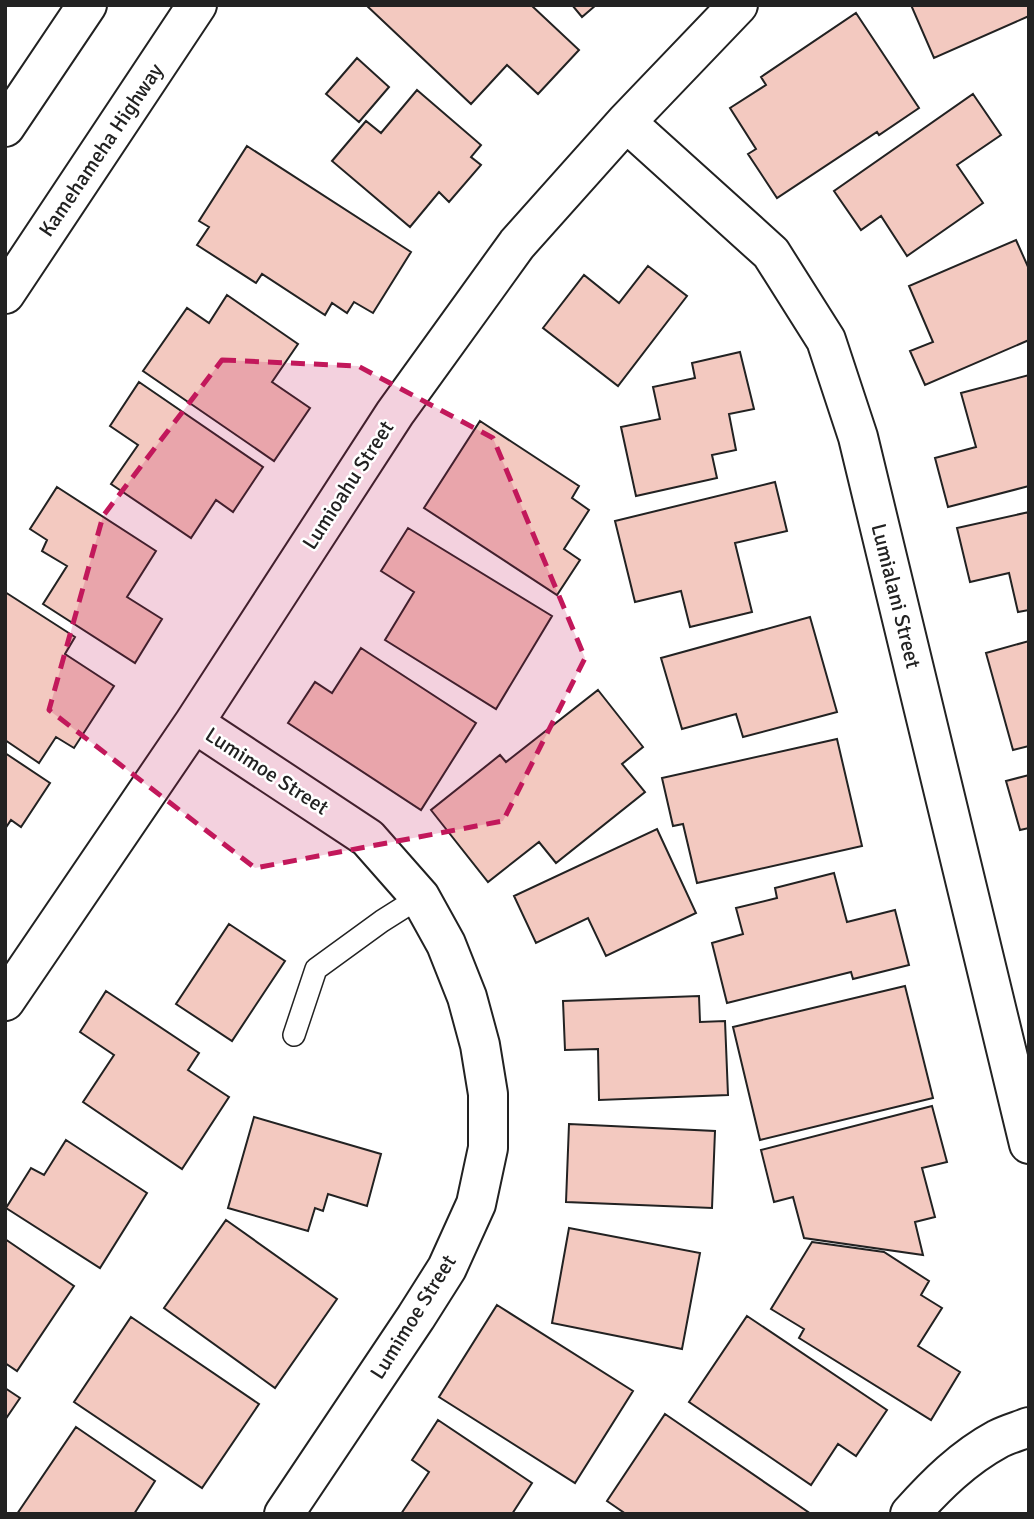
<svg xmlns="http://www.w3.org/2000/svg" width="1034" height="1519" font-family="Signika,sans-serif">
	<rect width="100%" height="100%" fill="#fff"/>
	<path fill="#f3c9c0" stroke="#222" stroke-width="2" d="M 366,5 L 531,5 L 579,50 L 538,94 L 507,65 L 471,104 Z
		M 572,5 L 596,5 L 582,17 Z
		M 911,5 L 1029,5 L 1029,16 L 934,58 Z
		M 856,13 L 919,108 L 879,135 L 877,132 L 777,198 L 748,154 L 756,149 L 730,108 L 766,85 L 761,77 Z
		M 357,58 L 389,87 L 359,122 L 326,94 Z
		M 417,90 L 481,145 L 471,157 L 481,165 L 449,202 L 439,192 L 410,227 L 332,161 L 366,121 L 381,133 Z
		M 973,94 L 1001,135 L 957,165 L 983,203 L 907,256 L 881,216 L 861,230 L 834,191 Z
		M 247,146 L 411,252 L 373,313 L 354,302 L 347,313 L 332,303 L 325,315 L 262,274 L 256,283 L 197,245 L 209,227 L 199,221 Z
		M 1016,240 L 1029,269 L 1029,340 L 925,385 L 910,351 L 933,342 L 909,286 Z
		M 648,266 L 687,296 L 618,386 L 543,328 L 584,275 L 619,303 Z
		M 227,295 L 298,344 L 272,382 L 310,408 L 274,461 L 143,371 L 187,308 L 209,323 Z
		M 740,352 L 754,409 L 729,414 L 736,450 L 712,455 L 717,478 L 636,496 L 621,427 L 660,419 L 653,387 L 695,378 L 692,363 Z
		M 1029,375 L 1029,486 L 948,507 L 935,458 L 976,447 L 961,393 Z
		M 139,382 L 263,467 L 233,512 L 216,500 L 191,538 L 111,484 L 138,445 L 110,426 Z
		M 480,421 L 579,486 L 572,498 L 589,510 L 564,549 L 580,560 L 557,595 L 424,508 Z
		M 775,482 L 787,531 L 735,543 L 752,612 L 690,627 L 681,591 L 635,602 L 615,521 Z
		M 57,487 L 156,551 L 127,597 L 162,619 L 135,663 L 43,604 L 67,566 L 42,551 L 47,540 L 30,529 Z
		M 1029,512 L 1029,610 L 1018,612 L 1009,573 L 970,582 L 957,528 Z
		M 408,528 L 552,616 L 496,709 L 385,640 L 414,592 L 381,571 Z
		M 5,592 L 75,637 L 65,654 L 114,686 L 74,748 L 56,737 L 39,763 L 5,740 Z
		M 810,617 L 837,712 L 743,737 L 736,714 L 682,729 L 661,658 Z
		M 1029,641 L 1029,746 L 1013,750 L 986,653 Z
		M 361,648 L 476,723 L 421,810 L 288,723 L 315,682 L 332,693 Z
		M 598,690 L 643,747 L 622,764 L 645,792 L 556,863 L 539,842 L 488,882 L 431,810 L 500,755 L 506,762 Z
		M 837,739 L 862,846 L 697,883 L 683,824 L 673,826 L 662,778 Z
		M 5,753 L 50,783 L 21,827 L 11,820 L 5,829 Z
		M 1029,775 L 1029,828 L 1020,830 L 1006,781 Z
		M 657,829 L 696,913 L 606,956 L 588,918 L 536,943 L 514,896 Z
		M 834,873 L 847,922 L 895,910 L 909,965 L 853,979 L 851,972 L 727,1003 L 712,943 L 743,934 L 736,908 L 777,898 L 775,888 Z
		M 229,924 L 285,961 L 232,1041 L 176,1004 Z
		M 905,986 L 933,1098 L 760,1140 L 733,1027 Z
		M 106,991 L 199,1053 L 188,1070 L 229,1097 L 182,1169 L 83,1102 L 114,1055 L 80,1032 Z
		M 699,996 L 700,1022 L 725,1021 L 728,1095 L 599,1100 L 598,1049 L 565,1050 L 563,1001 Z
		M 932,1106 L 947,1162 L 922,1168 L 935,1217 L 915,1222 L 923,1255 L 804,1238 L 793,1197 L 774,1202 L 761,1150 Z
		M 254,1117 L 381,1154 L 367,1206 L 328,1194 L 323,1211 L 315,1208 L 308,1231 L 228,1208 Z
		M 569,1124 L 715,1131 L 712,1208 L 566,1202 Z
		M 66,1140 L 147,1193 L 100,1268 L 6,1208 L 31,1168 L 44,1175 Z
		M 226,1220 L 337,1299 L 275,1388 L 164,1308 Z
		M 569,1228 L 700,1253 L 682,1349 L 552,1323 Z
		M 5,1239 L 74,1286 L 17,1371 L 5,1363 Z
		M 812,1242 L 884,1252 L 929,1281 L 921,1295 L 942,1308 L 918,1346 L 960,1372 L 931,1420 L 799,1338 L 804,1329 L 771,1309 Z
		M 497,1305 L 633,1391 L 575,1483 L 439,1397 Z
		M 747,1316 L 887,1410 L 856,1456 L 838,1444 L 811,1485 L 689,1402 Z
		M 131,1317 L 259,1404 L 202,1488 L 74,1402 Z
		M 5,1388 L 20,1398 L 5,1420 Z
		M 665,1414 L 811,1514 L 626,1514 L 607,1501 Z
		M 438,1420 L 532,1483 L 512,1514 L 401,1514 L 429,1472 L 412,1460 Z
		M 76,1427 L 155,1481 L 134,1514 L 17,1514 Z"/>
	<g fill="none" stroke-linecap="round" stroke-linejoin="round">
		<defs>
			<path id="service" d="M 294,1035 L 316,969 L 382,921 L 420,897"/>
			<path id="minor" d="M 626,122 L 771,253 L 826,340 L 858,437 L 1029,1144
				M 194,723 L 368,838 L 420,897 L 446,944 L 467,997 L 480,1045 L 488,1094 L 488,1148 L 476,1204 L 447,1268 L 416,1317 L 284,1514
				M 5,1001 L 194,723 L 395,413 L 517,244 L 626,122 L 738,5
				M 910,1514 C 936,1485 963,1458 998,1439 C 1008,1434 1019,1431 1029,1427"/>
			<path id="primary" d="M 5,127 L 87,5
				M 5,294 L 197,5"/>
		</defs>
		<use href="#service" stroke="#222" stroke-width="24"/>
		<use href="#minor" stroke="#222" stroke-width="42"/>
		<use href="#primary" stroke="#222" stroke-width="42"/>
		<use href="#service" stroke="#fff" stroke-width="21"/>
		<use href="#minor" stroke="#fff" stroke-width="38"/>
		<use href="#primary" stroke="#fff" stroke-width="38"/>
	</g>
	<path fill="#c2185b" fill-opacity="0.2" stroke="#c2185b" stroke-width="5" stroke-dasharray="14 9" stroke-linejoin="round" d="M 222,360 L 358,366 L 493,438 L 585,658 L 503,821 L 255,868 L 49,710 L 103,516 Z"/>
	<g text-anchor="middle" stroke-width="5" stroke-linejoin="round" paint-order="stroke">
		<g font-size="21" fill="#222" stroke="#fff">
			<text transform="translate(101 150) rotate(-56)" y="7">Kamehameha Highway</text>
			<text transform="translate(348 485) rotate(-57)" y="7">Lumioahu Street</text>
			<text transform="translate(896 596) rotate(76)" y="7">Lumialani Street</text>
			<text transform="translate(267 771) rotate(33)" y="7">Lumimoe Street</text>
			<text transform="translate(413 1317) rotate(-58)" y="7">Lumimoe Street</text>
		</g>
	</g>
	<rect width="1034" height="1519" fill="none" stroke="#222222" stroke-width="14"/>
</svg>
